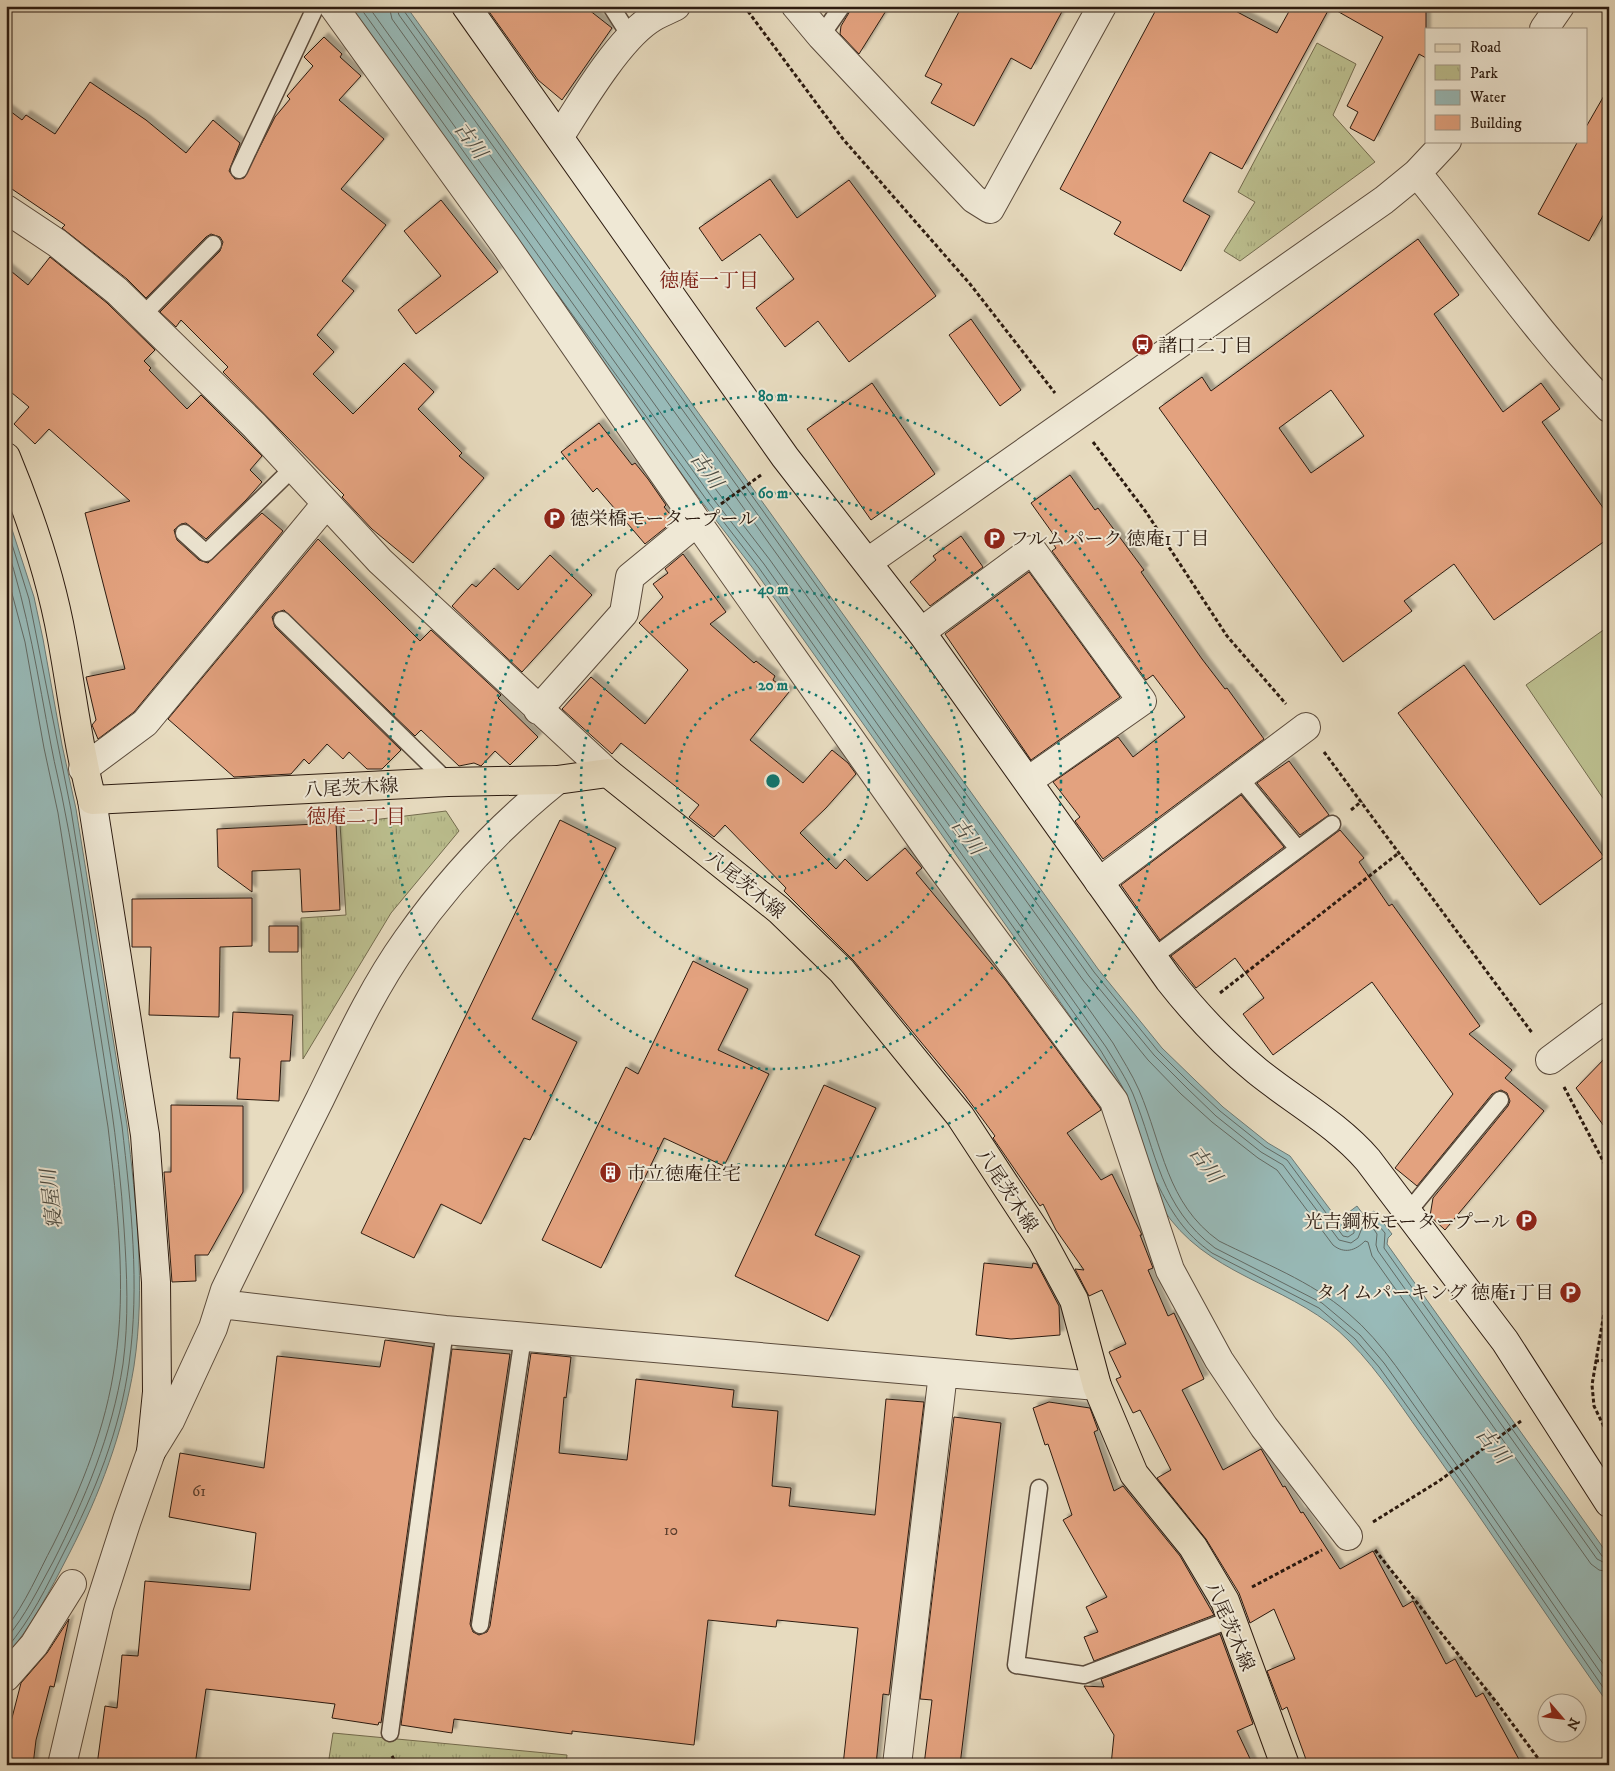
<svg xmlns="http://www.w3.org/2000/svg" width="1615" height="1771" font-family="'IM FELL DW Pica','Noto Serif JP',serif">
	<defs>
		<pattern id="park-tufts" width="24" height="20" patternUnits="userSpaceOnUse" patternTransform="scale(1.25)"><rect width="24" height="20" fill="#bbbe8e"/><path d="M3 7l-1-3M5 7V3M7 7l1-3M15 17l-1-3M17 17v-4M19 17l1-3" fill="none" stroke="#a1a379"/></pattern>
		<filter id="shadow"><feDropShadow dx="4.5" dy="-4.5" stdDeviation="1" flood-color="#0004"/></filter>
	</defs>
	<rect width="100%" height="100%" fill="#e7dbbf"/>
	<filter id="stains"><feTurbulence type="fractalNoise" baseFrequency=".004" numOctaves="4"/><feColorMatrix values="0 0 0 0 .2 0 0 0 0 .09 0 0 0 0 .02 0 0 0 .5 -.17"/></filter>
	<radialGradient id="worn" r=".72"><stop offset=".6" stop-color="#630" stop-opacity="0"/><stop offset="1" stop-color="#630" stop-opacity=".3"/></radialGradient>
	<path fill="url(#park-tufts)" stroke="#746c4f" d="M 1317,43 L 1356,64 L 1333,115 L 1375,162 L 1240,261 L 1224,251 L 1255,202 L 1238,192 Z
		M 446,811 L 459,831 L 391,913 L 303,1059 L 301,918 L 346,915 L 340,824 Z
		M 333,1733 L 567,1755 L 566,1765 L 328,1765 Z"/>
	<path fill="#bbbe8e" stroke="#746c4f" d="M 1609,626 L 1609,807 L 1526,685 Z"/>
	<path fill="#98bab8" stroke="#6d7a75" d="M 345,6 L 406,6 L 1098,969 L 1162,1048 L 1195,1080 L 1223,1107 L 1268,1143 L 1290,1156 L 1347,1232 L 1350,1230 L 1341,1218 L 1357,1206 L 1365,1217 L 1374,1211 L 1392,1234 L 1388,1238 L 1387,1244 L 1609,1556 L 1609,1705 C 1549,1620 1492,1533 1432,1449 C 1405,1413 1381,1373 1349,1341 C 1298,1288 1217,1279 1171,1220 C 1158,1204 1151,1182 1144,1163 C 1130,1124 1119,1088 1097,1054 L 755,571 L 702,502 Z
		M 6,511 L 34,597 L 43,639 L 62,745 L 76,809 L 127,1125 C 136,1203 146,1287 134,1366 C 123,1433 100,1494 69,1554 C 50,1591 32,1625 6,1657 Z"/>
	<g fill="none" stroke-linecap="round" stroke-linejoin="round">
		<path stroke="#626a64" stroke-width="1" d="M 359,6 L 711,496 L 764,564 L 1106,1047 C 1116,1063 1126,1078 1133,1094 C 1157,1153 1160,1207 1215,1248 L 1322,1303 L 1360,1335 L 1384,1363 L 1468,1481 L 1609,1685
			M 368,6 L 717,491 L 770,560 L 1113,1043 C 1122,1059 1132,1074 1139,1090 C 1163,1146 1166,1203 1219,1241 C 1263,1263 1311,1281 1348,1313 C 1384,1343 1409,1386 1436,1423 C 1495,1505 1550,1590 1609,1672
			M 389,6 L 392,19 L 1083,980 L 1148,1060 L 1181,1094 L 1212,1122 L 1258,1158 L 1277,1170 L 1333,1245 C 1344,1254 1355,1251 1365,1241 L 1368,1242 L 1372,1256 L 1591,1564 L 1599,1570 L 1609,1572
			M 396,6 L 399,15 L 1089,976 L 1154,1055 L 1187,1088 L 1216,1116 L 1261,1152 L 1283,1165 L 1339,1240 L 1351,1243 L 1358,1238 L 1362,1228 L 1373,1228 L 1377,1234 L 1376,1245 L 1378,1251 L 1597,1559 L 1609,1565
			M 403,6 L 404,11 L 1094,972 L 1158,1051 L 1191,1084 L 1220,1111 L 1265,1147 L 1287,1160 L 1343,1236 L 1348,1237 L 1354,1233 L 1354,1228 L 1349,1220 L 1354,1215 L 1364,1222 L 1374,1220 L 1385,1233 L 1384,1248 L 1602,1556 L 1609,1558
			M 556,292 L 706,499 L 759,568 L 1101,1051 L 1123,1088
			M 6,525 L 29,599 L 71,810 L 122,1126 C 131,1204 140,1285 129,1364 C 120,1430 95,1493 64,1552 C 46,1588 32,1618 6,1649
			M 6,545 C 28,611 38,677 51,745 C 55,767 61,789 65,812 C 76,866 83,920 91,975 C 104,1059 119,1143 124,1228 C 127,1274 129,1319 123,1364 C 112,1435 85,1499 53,1562 C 38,1589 26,1615 6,1639
			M 6,571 L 25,642 L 44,748 L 58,813 L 108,1127 C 117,1204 127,1286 115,1363 C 106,1427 82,1487 53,1545 C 38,1573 26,1603 6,1628
			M 1157,1183 C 1172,1213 1184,1233 1212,1253 L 1319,1308 L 1355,1339 L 1379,1367 L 1463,1484 L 1609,1696"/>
	</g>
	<path fill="#e3a27f" stroke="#2c1b10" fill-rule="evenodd" filter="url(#shadow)" d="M 485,6 L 584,6 L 612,28 L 562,100 L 538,80 Z
		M 853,6 L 889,6 L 859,54 L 840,34 L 841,26 Z
		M 962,6 L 1065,6 L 1031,69 L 1011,58 L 974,126 L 931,103 L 942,84 L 925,76 Z
		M 1158,6 L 1226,6 L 1277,33 L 1292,6 L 1426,6 L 1426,58 L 1419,54 L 1374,141 L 1350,128 L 1358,112 L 1347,106 L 1383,37 L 1330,7 L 1242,169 L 1210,152 L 1183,201 L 1210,216 L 1181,271 L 1114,234 L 1121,222 L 1060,189 Z
		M 324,37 L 342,54 L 340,57 L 361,76 L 339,100 L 384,139 L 341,189 L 386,225 L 342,281 L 354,291 L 317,335 L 334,352 L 313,374 L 353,414 L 404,363 L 434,392 L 418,409 L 462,453 L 459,456 L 484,478 L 413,563 L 372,529 L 342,497 L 344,495 L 223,372 L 228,367 L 181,320 L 176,327 L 160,312 L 220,251 L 223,242 L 220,237 L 211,234 L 206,237 L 146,298 L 127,279 L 62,228 L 65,225 L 6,185 L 6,108 L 22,120 L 26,115 L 55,134 L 90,82 L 146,120 L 186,153 L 213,120 L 240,143 L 229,171 L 235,179 L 244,178 L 275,117 L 290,99 L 287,96 L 313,66 L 304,57 Z
		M 1609,87 L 1609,205 L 1589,241 L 1538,214 L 1578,141 L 1586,141 L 1586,127 Z
		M 770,179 L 797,218 L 849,180 L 936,296 L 849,362 L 818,321 L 785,347 L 756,308 L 794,279 L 760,234 L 722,261 L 699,228 Z
		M 441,200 L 498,272 L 416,334 L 398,310 L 441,276 L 404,231 Z
		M 1418,239 L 1459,295 L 1434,314 L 1503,412 L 1541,383 L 1560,409 L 1542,422 L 1609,516 L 1609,538 L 1494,620 L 1454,564 L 1404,601 L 1412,611 L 1343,662 L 1159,408 L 1202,377 L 1211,391 ZM 1331,390 L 1364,436 L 1311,473 L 1279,428 Z
		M 50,257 L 107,303 L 155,350 L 144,361 L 151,368 L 149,370 L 187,409 L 201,395 L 262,456 L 250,470 L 262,482 L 246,500 L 206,539 L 186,523 L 181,524 L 174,530 L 177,540 L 199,560 L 208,563 L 262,513 L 283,531 L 134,712 L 98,739 L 92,725 L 96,720 L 86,677 L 125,669 L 85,513 L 130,501 L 49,429 L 35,444 L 14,424 L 29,407 L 6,388 L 6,267 L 28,285 Z
		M 971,319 L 1021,390 L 1000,406 L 949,335 Z
		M 872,383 L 935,474 L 871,520 L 807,429 Z
		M 599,423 L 632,465 L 635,463 L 648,479 L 666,505 L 664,507 L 675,520 L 645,544 L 597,488 L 593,492 L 561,452 Z
		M 1070,475 L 1095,510 L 1098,508 L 1144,570 L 1141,572 L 1202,659 L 1225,689 L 1227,688 L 1264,739 L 1103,859 L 1075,821 L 1080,817 L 1053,782 L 1118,737 L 1133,757 L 1185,717 L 1153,675 L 1146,680 L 1052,551 L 1056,548 L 1051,541 L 1056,538 L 1031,503 Z
		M 961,536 L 983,567 L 930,606 L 910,582 L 936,560 L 933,556 Z
		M 318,539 L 420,641 L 431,630 L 501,695 L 498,698 L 538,737 L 510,765 L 495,751 L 481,766 L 474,763 L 459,766 L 421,730 L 415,736 L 284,610 L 275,613 L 272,617 L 275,627 L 401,750 L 382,769 L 367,769 L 349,752 L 343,759 L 327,744 L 309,764 L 304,759 L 291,774 L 234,777 L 168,719 Z
		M 683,554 L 726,612 L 710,624 L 754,663 L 756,661 L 775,676 L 773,680 L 789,692 L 750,740 L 803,783 L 832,750 L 848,763 L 856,774 L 826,808 L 800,833 L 836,869 L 845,859 L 867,881 L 905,848 L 922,868 L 916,873 L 1006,981 L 1100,1108 L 1101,1110 L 1067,1133 L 1101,1180 L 1112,1174 L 1142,1235 L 1140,1235 L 1153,1268 L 1148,1270 L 1168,1316 L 1174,1313 L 1204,1379 L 1182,1390 L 1223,1470 L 1261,1449 L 1283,1487 L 1285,1486 L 1301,1513 L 1303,1512 L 1340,1569 L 1373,1551 L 1403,1607 L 1413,1601 L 1446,1664 L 1455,1659 L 1476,1697 L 1483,1693 L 1522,1765 L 1308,1765 L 1287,1707 L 1282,1710 L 1267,1671 L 1295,1659 L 1274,1609 L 1250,1623 L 1239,1593 L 1206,1539 L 1157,1478 L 1171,1470 L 1140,1410 L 1133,1413 L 1116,1379 L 1121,1377 L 1109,1352 L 1126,1344 L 1102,1290 L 1089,1296 L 1075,1269 L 1084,1270 L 1056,1230 L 1043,1204 L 1040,1206 L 993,1138 L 995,1136 L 964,1094 L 854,961 L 784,891 L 786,888 L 725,825 L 714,837 L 689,817 L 699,805 L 621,743 L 612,754 L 562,709 L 591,677 L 645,724 L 688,670 L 639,623 L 663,597 L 653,584 L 668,573 L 665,569 Z
		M 550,555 L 592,595 L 522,672 L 452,606 L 472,584 L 476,587 L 494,568 L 518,590 Z
		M 1029,572 L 1120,697 L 1031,760 L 945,634 Z
		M 1464,665 L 1604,857 L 1540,905 L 1398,713 Z
		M 1289,761 L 1329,815 L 1300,835 L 1257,783 Z
		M 1241,795 L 1284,847 L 1160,940 L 1121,885 Z
		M 560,820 L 616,848 L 532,1019 L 577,1042 L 530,1140 L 524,1138 L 481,1224 L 441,1204 L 414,1258 L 361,1233 Z
		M 336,823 L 340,910 L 302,912 L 300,869 L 252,871 L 252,892 L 218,867 L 217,829 Z
		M 1340,830 L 1364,858 L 1359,862 L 1389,906 L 1392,904 L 1480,1026 L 1469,1034 L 1512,1070 L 1505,1078 L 1544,1111 L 1445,1230 L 1430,1216 L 1433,1198 L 1508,1106 L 1510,1101 L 1507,1093 L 1501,1090 L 1492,1094 L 1417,1186 L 1395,1168 L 1453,1094 L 1372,982 L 1273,1055 L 1243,1014 L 1264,998 L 1235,958 L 1196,988 L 1171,956 Z
		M 252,898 L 252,946 L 220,947 L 219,1017 L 149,1015 L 151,947 L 132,947 L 132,899 Z
		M 269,926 L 298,926 L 298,952 L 269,952 Z
		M 693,961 L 748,989 L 718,1050 L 769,1074 L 724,1166 L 664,1138 L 601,1268 L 542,1240 L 626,1067 L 638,1074 Z
		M 233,1012 L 293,1015 L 290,1061 L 281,1061 L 279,1101 L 237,1099 L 240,1058 L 230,1058 Z
		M 1609,1054 L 1609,1133 L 1576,1088 Z
		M 824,1085 L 876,1108 L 815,1235 L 860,1256 L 828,1321 L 735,1276 Z
		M 171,1105 L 243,1106 L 243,1192 L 208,1255 L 195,1255 L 196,1281 L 172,1282 L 164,1172 L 171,1172 Z
		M 984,1263 L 1032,1268 L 1033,1263 L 1037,1264 L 1059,1306 L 1060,1335 L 1011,1339 L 976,1335 Z
		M 385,1340 L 433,1347 L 381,1723 L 379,1722 L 378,1725 L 332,1718 L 335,1704 L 206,1689 L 195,1765 L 97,1765 L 105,1706 L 117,1708 L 122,1655 L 138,1656 L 145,1581 L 250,1590 L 256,1533 L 169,1517 L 180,1453 L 264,1468 L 277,1356 L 380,1367 Z
		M 452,1349 L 510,1354 L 470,1624 L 473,1632 L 479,1635 L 487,1632 L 490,1626 L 531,1353 L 571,1357 L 566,1398 L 564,1397 L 559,1453 L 627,1460 L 636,1379 L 734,1390 L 732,1407 L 778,1411 L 772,1486 L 791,1488 L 789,1506 L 875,1515 L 886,1399 L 924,1402 L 889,1695 L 883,1694 L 876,1765 L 843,1765 L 858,1628 L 777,1620 L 776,1627 L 708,1620 L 694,1745 L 572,1731 L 572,1734 L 454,1719 L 452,1733 L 401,1725 Z
		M 1049,1402 L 1090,1408 L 1098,1430 L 1094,1432 L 1114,1491 L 1123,1486 L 1180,1556 L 1214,1615 L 1094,1661 L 1084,1637 L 1098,1632 L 1086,1607 L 1107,1597 L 1063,1520 L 1072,1515 L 1048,1444 L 1045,1445 L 1033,1408 Z
		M 954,1417 L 1001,1423 L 960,1765 L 924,1765 L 932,1700 L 920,1699 Z
		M 69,1619 L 54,1687 L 50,1686 L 36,1740 L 33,1765 L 6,1765 L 6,1741 L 21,1683 L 47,1653 Z
		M 1220,1634 L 1253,1724 L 1237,1731 L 1253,1765 L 1111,1765 L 1114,1735 L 1084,1686 L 1104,1687 L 1101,1679 Z"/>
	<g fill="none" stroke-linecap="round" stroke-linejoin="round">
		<defs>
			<path id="lane" d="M 611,6 L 630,36
				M 821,36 L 842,6
				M 239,170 L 316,6
				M 142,316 L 213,244
				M 184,533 L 206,553 L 293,468
				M 282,620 L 448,782
				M 1239,777 L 1298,849
				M 1153,957 L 1332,824
				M 1408,1212 L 1500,1100
				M 1039,1488 L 1016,1665 L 1084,1675 L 1232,1619
				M 480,1625 L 523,1337
				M 390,1733 L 445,1330"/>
			<path id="street" d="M 333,6 L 506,246 L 697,522 L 935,859 L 1114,1101 L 1170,1270 L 1219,1360 L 1264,1427 L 1348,1536
				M 796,6 L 821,36 L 974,199 L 990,209 L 1102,6
				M 1544,29 L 1560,6
				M 560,136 C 581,103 617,42 649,20 C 657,14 667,11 676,6
				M 1417,173 C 1481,251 1538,335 1609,408
				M 6,209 L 57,243 L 117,291 L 254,425 L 380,561 L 608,773
				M 868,562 L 1384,200 L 1417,173 L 1447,141
				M 921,632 L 1032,550 L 1142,701 L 1028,781
				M 538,710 L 624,613 L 630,577 L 697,522
				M 83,769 L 145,723 L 326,504
				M 1099,882 L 1306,727
				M 1550,1060 L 1609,1016
				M 221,1304 L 445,1330 L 1097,1386
				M 6,1677 L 34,1645 L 72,1584
				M 62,1765 L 99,1607 L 127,1520 L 151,1452 L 170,1421 L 213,1328 L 225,1290 C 256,1226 288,1163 320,1099 C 346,1046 372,989 407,940 C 449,880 500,826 557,780
				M 897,1765 L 943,1373"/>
			<path id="secondary" d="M 466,6 L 785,457 L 921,632 L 1169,980 C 1195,1013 1224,1044 1257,1071 C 1294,1101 1337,1124 1368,1160 L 1505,1341 L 1609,1503
				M 92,800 L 145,1135 L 156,1282 L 157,1392 L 151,1452"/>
			<path id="primary" d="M 6,457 C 30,515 51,577 62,639 C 72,693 78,747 92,800 L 448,782 L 557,780 L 608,773 L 779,910 L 842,971 L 960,1116 L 1042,1241 L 1074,1300 L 1097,1386 L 1134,1474 L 1193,1547 L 1225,1601 L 1285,1765"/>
		</defs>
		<use href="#lane" stroke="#5b4b3c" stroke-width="19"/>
		<use href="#street" stroke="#5b4b3c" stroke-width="30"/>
		<use href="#secondary" stroke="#2c1b10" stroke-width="30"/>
		<use href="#primary" stroke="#2c1b10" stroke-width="30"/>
		<path stroke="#2c1b10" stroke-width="3" stroke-dasharray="4 2.5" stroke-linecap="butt" d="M 744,6 L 843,139 L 970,284 L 1055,393
			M 1093,442 L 1146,512 L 1227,636 L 1286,704
			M 721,504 L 761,475
			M 1324,752 L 1533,1034
			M 1351,810 L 1362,801
			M 1220,993 L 1400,852
			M 1564,1087 L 1609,1172
			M 1609,1283 L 1592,1385 L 1594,1406 L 1609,1437
			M 1595,1361 L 1609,1360
			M 1373,1522 L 1439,1481 L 1521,1421
			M 1375,1550 L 1497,1703 L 1543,1765
			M 1252,1587 L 1322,1550
			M 392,1756 L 397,1765"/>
		<use href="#lane" stroke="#efe8d5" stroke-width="16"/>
		<use href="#street" stroke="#efe8d5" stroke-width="28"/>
		<use href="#secondary" stroke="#efe8d5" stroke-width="28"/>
		<use href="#primary" stroke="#e7dbbf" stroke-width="28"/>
	</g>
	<g fill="none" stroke="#0f766e" stroke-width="2.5" stroke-dasharray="2.5 5">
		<circle cx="773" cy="781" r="96"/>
		<circle cx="773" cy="781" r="192"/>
		<circle cx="773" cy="781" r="288"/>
		<circle cx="773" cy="781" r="385"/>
	</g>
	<defs>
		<symbol id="bus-disc" viewBox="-11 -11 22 22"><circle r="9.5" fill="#8f2418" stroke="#efe8d5"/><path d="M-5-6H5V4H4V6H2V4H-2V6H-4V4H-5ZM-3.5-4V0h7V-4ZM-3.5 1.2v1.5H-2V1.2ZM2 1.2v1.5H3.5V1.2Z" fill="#fff"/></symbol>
		<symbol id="parking-disc" viewBox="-11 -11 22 22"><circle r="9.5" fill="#8f2418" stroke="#efe8d5"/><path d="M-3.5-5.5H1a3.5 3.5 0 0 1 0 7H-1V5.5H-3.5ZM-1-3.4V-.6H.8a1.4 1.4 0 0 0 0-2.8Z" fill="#fff"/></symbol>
		<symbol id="building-disc" viewBox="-11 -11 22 22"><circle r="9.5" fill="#8f2418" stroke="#efe8d5"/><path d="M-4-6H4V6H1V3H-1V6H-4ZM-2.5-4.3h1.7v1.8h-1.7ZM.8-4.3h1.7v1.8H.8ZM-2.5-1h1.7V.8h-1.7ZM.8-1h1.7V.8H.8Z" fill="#fff"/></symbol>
	</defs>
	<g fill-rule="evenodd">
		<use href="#bus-disc" x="1130" y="332" width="25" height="25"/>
		<use href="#parking-disc" x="542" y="506" width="25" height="25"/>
		<use href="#parking-disc" x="982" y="526" width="25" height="25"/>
		<use href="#building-disc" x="598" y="1160" width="25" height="25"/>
		<use href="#parking-disc" x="1514" y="1208" width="25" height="25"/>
		<use href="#parking-disc" x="1558" y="1280" width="25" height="25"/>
	</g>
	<g text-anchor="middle" stroke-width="4" stroke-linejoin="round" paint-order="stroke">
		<g font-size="16" fill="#5a3d2c">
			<text x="199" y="1496">61</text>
			<text x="671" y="1535">10</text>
		</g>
		<g font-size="19" fill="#2c1b10" stroke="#efe8d5" text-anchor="start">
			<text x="1158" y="352">諸口二丁目</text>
			<text x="570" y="525">徳栄橋モータープール</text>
			<text x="1010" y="545">フルムパーク 徳庵1丁目</text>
			<text x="627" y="1180">市立徳庵住宅</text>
			<text x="1510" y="1228" text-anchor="end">光吉鋼板モータープール</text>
			<text x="1554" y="1299" text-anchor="end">タイムパーキング 徳庵1丁目</text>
		</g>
		<g font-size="19" fill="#2c1b10" stroke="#efe8d5">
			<text transform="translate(351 787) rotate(-3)" y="7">八尾茨木線</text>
			<text transform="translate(746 884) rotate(39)" y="7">八尾茨木線</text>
			<text transform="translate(1008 1190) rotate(57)" y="7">八尾茨木線</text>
			<text transform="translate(1231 1626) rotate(67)" y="7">八尾茨木線</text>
		</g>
		<g font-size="20" font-style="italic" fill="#4c4b42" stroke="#efe8d5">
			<text transform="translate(471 140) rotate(54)" y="7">古川</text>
			<text transform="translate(707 470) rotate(54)" y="7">古川</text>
			<text transform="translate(968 836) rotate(54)" y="7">古川</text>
			<text transform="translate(1206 1164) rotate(54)" y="7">古川</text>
			<text transform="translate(51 1199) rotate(-97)" y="7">寝屋川</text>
			<text transform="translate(1493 1445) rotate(51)" y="7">古川</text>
		</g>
		<g font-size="20" fill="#7a1f14" stroke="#efe8d5">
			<text x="709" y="287">徳庵一丁目</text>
			<text x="356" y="823">徳庵二丁目</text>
		</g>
	</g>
	<circle cx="773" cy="781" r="8" fill="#0f766e" stroke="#efe8d5" stroke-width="2.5"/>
	<g font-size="15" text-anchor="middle" font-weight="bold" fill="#0f766e" stroke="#efe8d5" stroke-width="4" stroke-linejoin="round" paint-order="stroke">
		<text x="773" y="401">80 m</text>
		<text x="773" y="498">60 m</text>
		<text x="773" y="594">40 m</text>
		<text x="773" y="690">20 m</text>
	</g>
	<rect width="1615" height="1771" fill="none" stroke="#e7dbbf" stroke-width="25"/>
	<rect x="8" y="8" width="1600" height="1756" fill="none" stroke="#2c1b10" stroke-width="2.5"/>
	<rect x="12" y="12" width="1590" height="1746" fill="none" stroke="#2c1b10"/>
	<rect x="1425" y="28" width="162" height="115" fill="#efe8d5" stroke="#a19686"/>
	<rect x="1435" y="44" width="25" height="8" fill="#e7dbbf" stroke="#a19686"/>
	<text x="1470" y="52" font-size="15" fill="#2c1b10">Road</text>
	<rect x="1435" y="65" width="25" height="15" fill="url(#park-tufts)" stroke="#a19686"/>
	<text x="1470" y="78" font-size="15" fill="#2c1b10">Park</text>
	<rect x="1435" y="90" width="25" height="15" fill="#98bab8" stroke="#a19686"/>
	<text x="1470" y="102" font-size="15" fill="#2c1b10">Water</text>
	<rect x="1435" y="115" width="25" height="15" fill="#e3a27f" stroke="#a19686"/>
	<text x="1470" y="128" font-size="15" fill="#2c1b10">Building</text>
	<g transform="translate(1562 1718) rotate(118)"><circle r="24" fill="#efe8d5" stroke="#a19686"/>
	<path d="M0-4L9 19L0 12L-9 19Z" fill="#8f2418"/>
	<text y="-8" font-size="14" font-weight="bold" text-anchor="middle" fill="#2c1b10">N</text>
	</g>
	<rect width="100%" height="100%" filter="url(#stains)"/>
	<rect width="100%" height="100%" fill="url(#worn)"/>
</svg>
